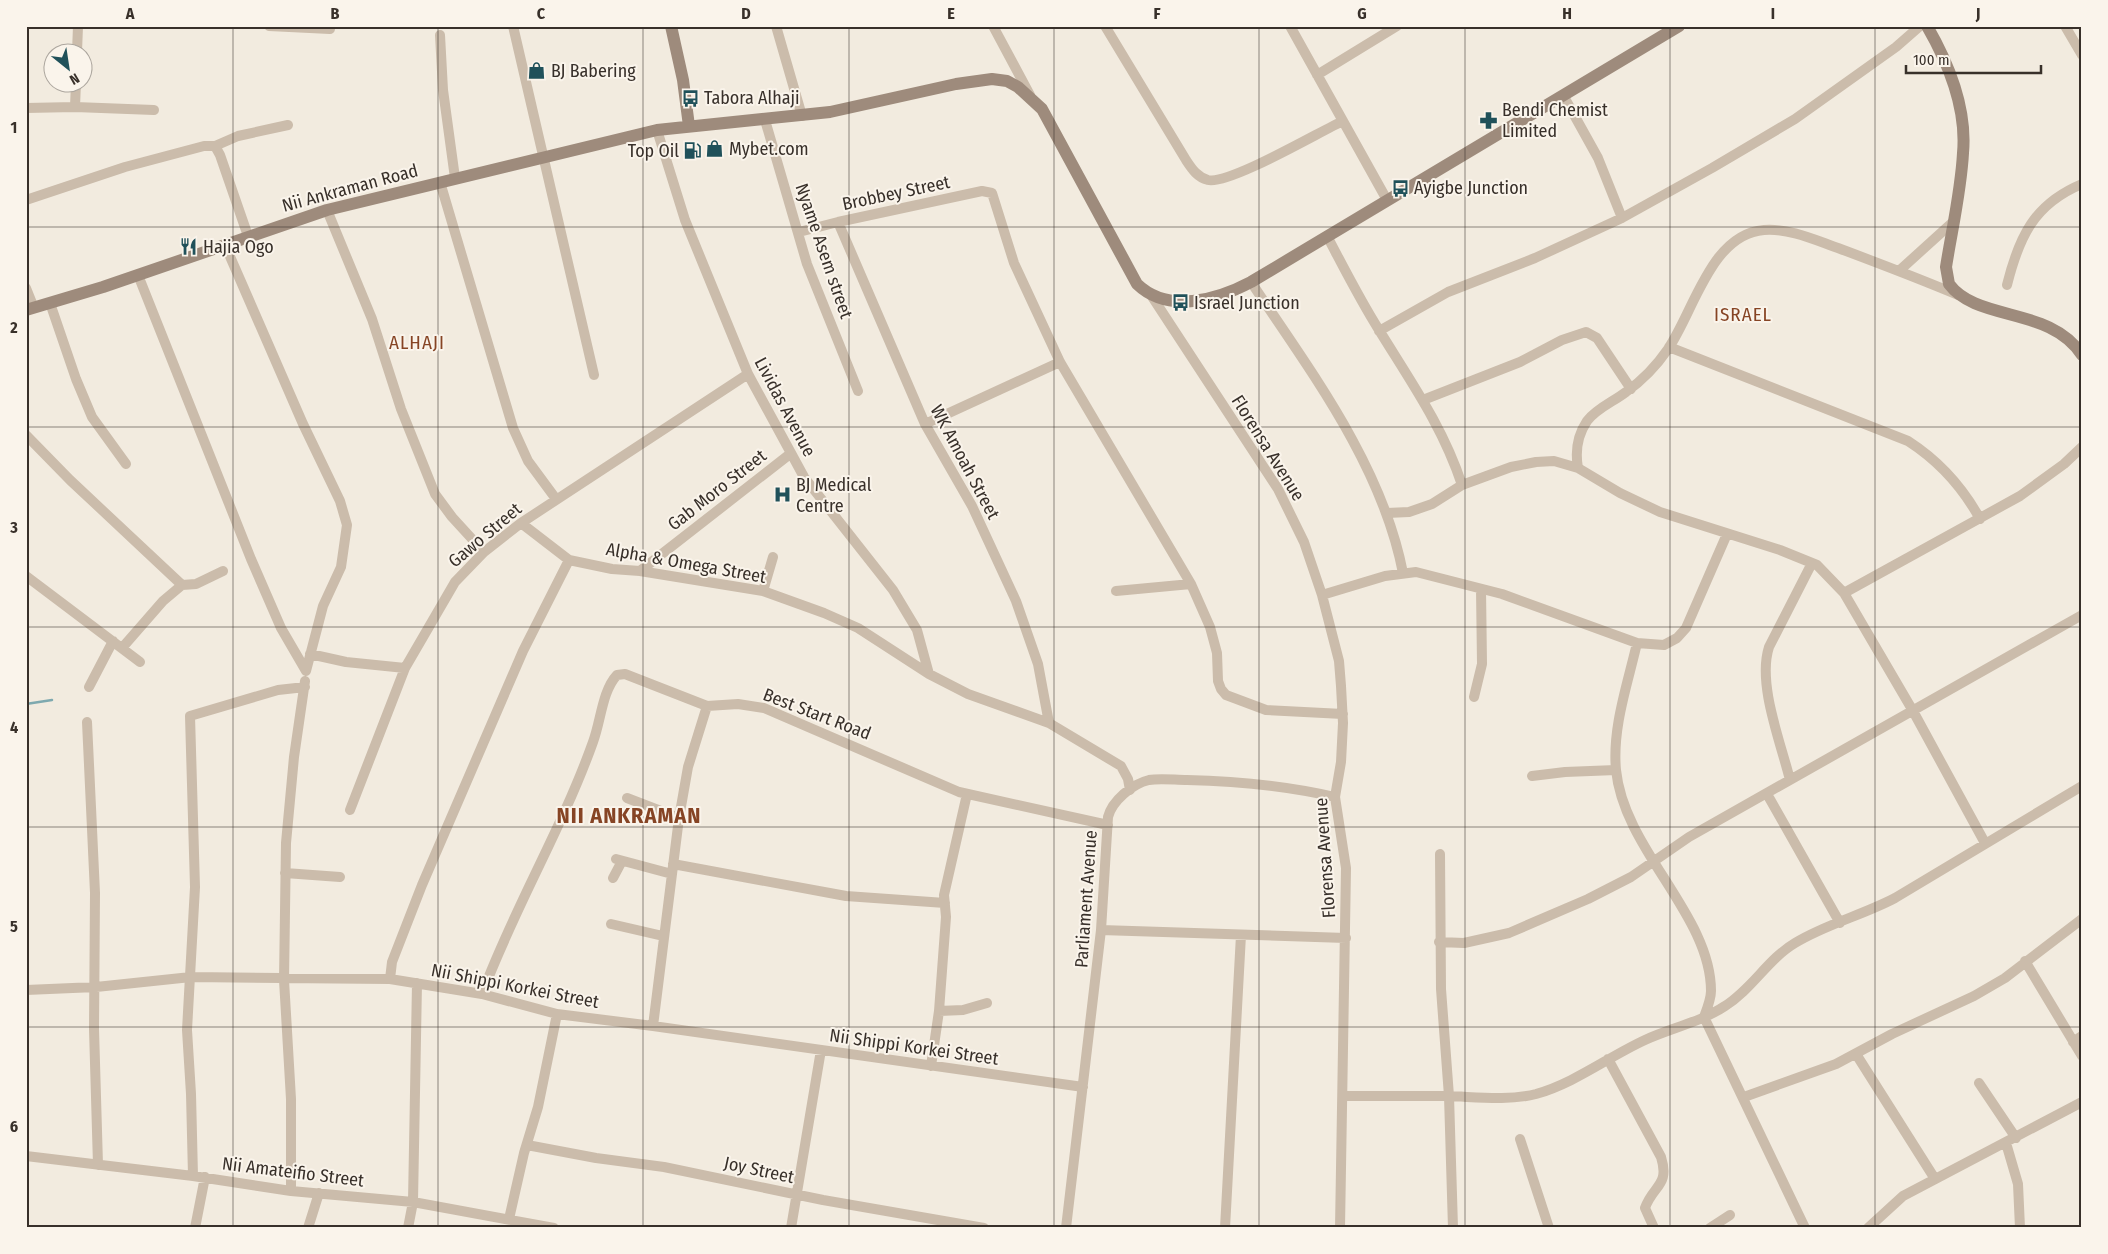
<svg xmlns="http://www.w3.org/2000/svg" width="2108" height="1254" font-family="'Fira Sans Condensed',sans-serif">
	<rect width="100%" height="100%" fill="#f2ebdf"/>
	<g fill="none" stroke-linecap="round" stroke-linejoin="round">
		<path stroke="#7ea9af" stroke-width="2.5" d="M 26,704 L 52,700"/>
		<path stroke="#cbbcab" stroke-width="10" d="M 269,26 L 330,29
			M 513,26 L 594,375
			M 776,26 L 802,116
			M 993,26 L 1030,95
			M 1105,26 L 1186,160 C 1192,169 1197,177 1208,180 C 1229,185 1319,132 1343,121
			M 1290,26 L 1387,200
			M 2065,26 L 2082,55
			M 440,35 L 443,90 L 455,178
			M 77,52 L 78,26
			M 1317,75 L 1397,26
			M 1563,95 L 1598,158 L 1622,218
			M 75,107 L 76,82
			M 26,108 L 75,107 L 154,110
			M 765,120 L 807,264 L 858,391
			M 657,130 L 685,220 L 748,374 L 804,477 L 893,590 L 917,630 L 929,674
			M 215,146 L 238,136 L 288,125
			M 440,182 L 513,428 L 528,461 L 556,499
			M 26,200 L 125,167 L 204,146 L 215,146 L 220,155 L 248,236
			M 327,210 L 372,319 L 401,409 L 435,494 L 452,517 L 484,552
			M 838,222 L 925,424 L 972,506 L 1016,601 L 1038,664 L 1049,723
			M 799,232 L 838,222 L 982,191 L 992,193 L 1014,263 L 1060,362 L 1191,584 L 1210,627 L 1217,653 L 1218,681 L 1221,689 L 1226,695 L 1266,710 L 1343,714
			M 1327,236 C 1344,268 1360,300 1379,330 C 1411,382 1443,427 1462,485
			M 1900,270 L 1953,222
			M 138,275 L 251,559 L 281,628 L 306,671 L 323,606 L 341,567 L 347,525 L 340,501 L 303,424 L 225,245
			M 1251,282 C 1311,372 1382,465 1403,573
			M 2007,285 C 2019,237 2034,204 2082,184
			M 26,288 L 34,308
			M 1151,295 L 1278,489 L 1304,542 L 1322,595 L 1339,661 L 1341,686 L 1343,723 L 1341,762 L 1335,797 L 1346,868 L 1340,1228
			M 50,303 L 76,379 L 92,417 L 126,464
			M 1379,331 L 1448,292 L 1535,258 L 1622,218 L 1712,168 L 1795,119 L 1896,47 L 1920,26
			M 1669,347 L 1908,441 C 1939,461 1962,486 1980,519
			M 1423,400 L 1520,362 L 1562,340 L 1586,332 L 1597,338 L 1631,389
			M 925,424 L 1060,362
			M 26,435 L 70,480 L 182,585 L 196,584 L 223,571
			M 1578,468 C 1575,451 1577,436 1587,421 C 1597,408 1613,402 1626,392 C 1643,380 1657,365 1668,349 C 1694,311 1711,234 1764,230 C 1789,228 1815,240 1838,248 C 1878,263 1918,278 1958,295
			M 1387,513 L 1409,512 L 1432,504 L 1462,485 L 1511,467 L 1536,462 L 1554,461 L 1578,468 L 1620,493 L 1660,512 L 1780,550 L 1817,565 L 1844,593 L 1913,711 L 1985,843
			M 521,523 L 569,560 L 612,569 L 640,571 L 763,591 L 824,613 L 858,628 L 929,674 L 968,694 L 1049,723 L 1121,766 L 1128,779 L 1130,790
			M 640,571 L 790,454
			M 26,576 L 140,662
			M 763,591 L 773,557
			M 1116,591 L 1191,584
			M 1844,593 L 2020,496 L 2064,464 L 2082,447
			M 1322,595 L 1385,576 L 1416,572 L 1502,594 L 1637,643 L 1664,645 L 1677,638 L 1686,628 L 1727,534
			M 1637,643 C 1628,683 1612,727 1616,770 C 1624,850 1711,915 1711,991 C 1711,999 1707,1009 1704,1017 L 1805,1228
			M 122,648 L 163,601 L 182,585
			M 310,654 L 346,662 L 405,668
			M 89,687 L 113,641
			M 1474,697 L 1482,664 L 1481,589
			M 87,722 L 95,893 L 94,1029 L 98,1165
			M 1532,776 L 1565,772 L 1616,770
			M 1790,780 C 1781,743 1757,684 1769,647 L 1812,563
			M 1767,794 L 1840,923
			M 627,798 L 679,818
			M 350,810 L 405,668 L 455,582 L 484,552 L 521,523 L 748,374
			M 1440,854 L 1441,989 L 1449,1096 C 1477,1097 1508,1101 1536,1094 C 1575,1083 1608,1057 1645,1040 C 1671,1028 1701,1022 1725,1006 C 1752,989 1768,959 1795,943 C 1826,924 1863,915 1895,898 L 2082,786
			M 616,859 L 672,874
			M 673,864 L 846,896 L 945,903
			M 285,873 L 340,877
			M 613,878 L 622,861
			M 611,924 L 663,936
			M 1101,930 L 1346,938
			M 1439,942 L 1464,943 L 1509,933 L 1588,899 L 1631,877 L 1689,837 L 2082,615
			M 2025,961 L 2082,1056
			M 390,979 L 392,962 L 422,885 L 523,651 L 569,560
			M 26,990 L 96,987 L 191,977 L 390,979 L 482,994 L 557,1014 L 653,1026 L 1083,1087
			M 482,994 C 514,908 562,829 593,742 C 601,721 602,691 617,675 L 625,674 L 707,706 L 738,704 L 764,708 L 959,792 L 1108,825
			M 939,1011 L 963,1010 L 987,1003
			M 653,1026 L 679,818 L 688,767 L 707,706
			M 2073,1042 L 2082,1036
			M 1856,1054 L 1935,1179
			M 1608,1059 L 1661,1157 C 1670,1186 1653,1185 1645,1208 L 1654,1228
			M 931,1066 L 939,1011 L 946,917 L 944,895 L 967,794
			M 1979,1083 L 2016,1138
			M 1343,1096 L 1449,1096 L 1453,1228
			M 1744,1097 L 1836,1064 L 1892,1034 L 1974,996 L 2005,978 L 2082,919
			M 1520,1139 L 1549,1228
			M 2006,1143 L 2018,1184 L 2020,1228
			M 527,1145 L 596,1158 L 664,1167 L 823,1200 L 984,1228
			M 26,1156 L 193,1176 L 291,1191 L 413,1202 L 554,1228
			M 193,1176 L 191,1094 L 187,1030 L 195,887 L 190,716 L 278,690 L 305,687
			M 291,1191 L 291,1099 L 284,980 L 286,843 L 294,757 L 305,681
			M 509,1219 L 524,1153 L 538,1107 L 557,1014
			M 195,1228 L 205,1177
			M 308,1228 L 319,1193
			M 408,1228 L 413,1202 L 417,983
			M 791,1228 L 821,1050
			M 1066,1228 L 1101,930 L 1108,817 C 1112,801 1132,784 1149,780 C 1160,778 1175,780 1187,780 C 1236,781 1287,786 1335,797
			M 1225,1228 L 1241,935
			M 1710,1228 L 1730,1215
			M 1868,1228 L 1903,1196 L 2082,1102"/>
		<path stroke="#9e8b7c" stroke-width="12" d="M 671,26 L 683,80 L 689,126
			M 1927,26 C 1949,64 1967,109 1963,153 C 1961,191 1952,229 1946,267 L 1949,284 C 1977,322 2050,306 2082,355
			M 26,310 L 103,287 L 327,210 L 657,130 L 830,112 L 956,84 L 992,79 L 1007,81 L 1018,87 L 1042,109 L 1137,284 C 1168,314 1217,300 1251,282 L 1679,26"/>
	</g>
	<path fill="none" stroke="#38302a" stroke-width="1" stroke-opacity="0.55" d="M 233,26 L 233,1228M 438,26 L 438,1228M 643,26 L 643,1228M 849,26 L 849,1228M 1054,26 L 1054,1228M 1259,26 L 1259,1228M 1465,26 L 1465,1228M 1670,26 L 1670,1228M 1875,26 L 1875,1228M 26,227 L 2082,227M 26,427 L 2082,427M 26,627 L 2082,627M 26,827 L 2082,827M 26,1027 L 2082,1027"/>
	<defs>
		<symbol id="shop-bare" viewBox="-9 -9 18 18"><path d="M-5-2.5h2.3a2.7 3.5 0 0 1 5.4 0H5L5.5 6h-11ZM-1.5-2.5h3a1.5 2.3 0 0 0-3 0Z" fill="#20515a" stroke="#faf4eb" stroke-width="2.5" paint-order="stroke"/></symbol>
		<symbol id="bus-bare" viewBox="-9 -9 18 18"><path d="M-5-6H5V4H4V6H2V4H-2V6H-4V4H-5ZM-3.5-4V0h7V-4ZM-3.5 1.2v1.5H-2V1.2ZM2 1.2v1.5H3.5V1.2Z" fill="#20515a" stroke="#faf4eb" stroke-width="2.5" paint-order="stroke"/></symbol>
		<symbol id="pharmacy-bare" viewBox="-9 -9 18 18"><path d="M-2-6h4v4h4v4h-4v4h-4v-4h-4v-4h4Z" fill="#20515a" stroke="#faf4eb" stroke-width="2.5" paint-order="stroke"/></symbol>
		<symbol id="fuel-bare" viewBox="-9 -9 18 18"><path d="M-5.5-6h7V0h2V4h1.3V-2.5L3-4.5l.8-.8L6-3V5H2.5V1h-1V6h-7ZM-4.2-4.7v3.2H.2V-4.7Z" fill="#20515a" stroke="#faf4eb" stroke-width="2.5" paint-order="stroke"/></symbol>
		<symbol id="restaurant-bare" viewBox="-9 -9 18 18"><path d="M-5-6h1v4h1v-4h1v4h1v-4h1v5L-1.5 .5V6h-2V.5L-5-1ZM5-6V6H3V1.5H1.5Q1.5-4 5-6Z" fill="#20515a" stroke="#faf4eb" stroke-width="2.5" paint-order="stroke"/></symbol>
		<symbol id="hospital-bare" viewBox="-9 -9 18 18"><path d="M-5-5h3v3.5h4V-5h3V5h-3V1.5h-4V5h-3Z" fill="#20515a" stroke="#faf4eb" stroke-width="2.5" paint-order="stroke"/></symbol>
	</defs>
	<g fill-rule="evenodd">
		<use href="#shop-bare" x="524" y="58" width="25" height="25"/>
		<use href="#bus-bare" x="678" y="86" width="25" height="25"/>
		<use href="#pharmacy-bare" x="1476" y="108" width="25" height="25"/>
		<use href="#shop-bare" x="702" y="136" width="25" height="25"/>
		<use href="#fuel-bare" x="680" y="138" width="25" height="25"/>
		<use href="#bus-bare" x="1388" y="176" width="25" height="25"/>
		<use href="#restaurant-bare" x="176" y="234" width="25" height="25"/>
		<use href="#bus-bare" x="1168" y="290" width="25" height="25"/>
		<use href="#hospital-bare" x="770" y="482" width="25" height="25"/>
	</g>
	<g text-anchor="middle" stroke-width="4" stroke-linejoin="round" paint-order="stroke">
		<g font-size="18" fill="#38302a" stroke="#faf4eb" text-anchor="start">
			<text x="551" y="77">BJ Babering</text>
			<text x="704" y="104">Tabora Alhaji</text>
			<text x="1502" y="116">Bendi Chemist<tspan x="1502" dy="21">Limited</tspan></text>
			<text x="729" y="155">Mybet.com</text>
			<text x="679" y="157" text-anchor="end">Top Oil</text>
			<text x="1414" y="194">Ayigbe Junction</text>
			<text x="203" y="253">Hajia Ogo</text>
			<text x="1194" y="309">Israel Junction</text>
			<text x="796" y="491">BJ Medical<tspan x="796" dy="21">Centre</tspan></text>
		</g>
		<g font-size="18" fill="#38302a" stroke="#faf4eb">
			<text transform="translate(350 188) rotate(-15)" y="6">Nii Ankraman Road</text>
			<text transform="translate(896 193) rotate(-12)" y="6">Brobbey Street</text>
			<text transform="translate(824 251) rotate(71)" y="6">Nyame Asem street</text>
			<text transform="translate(785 407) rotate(62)" y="6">Lividas Avenue</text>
			<text transform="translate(1268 448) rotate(58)" y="6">Florensa Avenue</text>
			<text transform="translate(965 462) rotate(62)" y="6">WK Amoah Street</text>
			<text transform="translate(717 490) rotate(-38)" y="6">Gab Moro Street</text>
			<text transform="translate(485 535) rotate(-40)" y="6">Gawo Street</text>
			<text transform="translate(686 563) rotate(10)" y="6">Alpha &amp; Omega Street</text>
			<text transform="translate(817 714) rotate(21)" y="6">Best Start Road</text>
			<text transform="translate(1325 858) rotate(-94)" y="6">Florensa Avenue</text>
			<text transform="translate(1086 899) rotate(-86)" y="6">Parliament Avenue</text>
			<text transform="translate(515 986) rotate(11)" y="6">Nii Shippi Korkei Street</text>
			<text transform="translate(914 1047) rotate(8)" y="6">Nii Shippi Korkei Street</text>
			<text transform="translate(759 1170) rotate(12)" y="6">Joy Street</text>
			<text transform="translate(293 1172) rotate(7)" y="6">Nii Amateifio Street</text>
		</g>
		<g font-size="19" letter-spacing="1" fill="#864424" stroke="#faf4eb">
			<text x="1743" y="321">ISRAEL</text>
			<text x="417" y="349">ALHAJI</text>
		</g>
		<g font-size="22" font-weight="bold" letter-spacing="1" fill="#864424" stroke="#faf4eb">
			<text x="629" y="823">NII ANKRAMAN</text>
		</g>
	</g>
	<rect width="2108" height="1254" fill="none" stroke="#faf4eb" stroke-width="55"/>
	<g transform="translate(68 68) rotate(150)"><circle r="24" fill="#faf4eb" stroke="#aca69e"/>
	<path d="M0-4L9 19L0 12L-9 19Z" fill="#20515a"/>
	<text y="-8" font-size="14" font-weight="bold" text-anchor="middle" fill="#38302a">N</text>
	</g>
	<path d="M1906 65v8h135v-8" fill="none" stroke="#38302a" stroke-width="2.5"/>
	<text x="1913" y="65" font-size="15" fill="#38302a" stroke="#faf4eb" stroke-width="4" paint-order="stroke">100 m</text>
	<rect x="28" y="28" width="2052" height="1198" fill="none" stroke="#38302a" stroke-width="2"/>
	<g font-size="16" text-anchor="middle" font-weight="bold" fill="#38302a">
		<text x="130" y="19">A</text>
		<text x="335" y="19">B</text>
		<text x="541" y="19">C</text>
		<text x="746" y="19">D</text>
		<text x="951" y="19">E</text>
		<text x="1157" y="19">F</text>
		<text x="1362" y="19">G</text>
		<text x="1567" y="19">H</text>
		<text x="1773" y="19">I</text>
		<text x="1978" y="19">J</text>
		<text x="14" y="133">1</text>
		<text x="14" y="333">2</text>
		<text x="14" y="533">3</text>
		<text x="14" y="733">4</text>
		<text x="14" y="932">5</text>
		<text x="14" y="1132">6</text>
	</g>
</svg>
